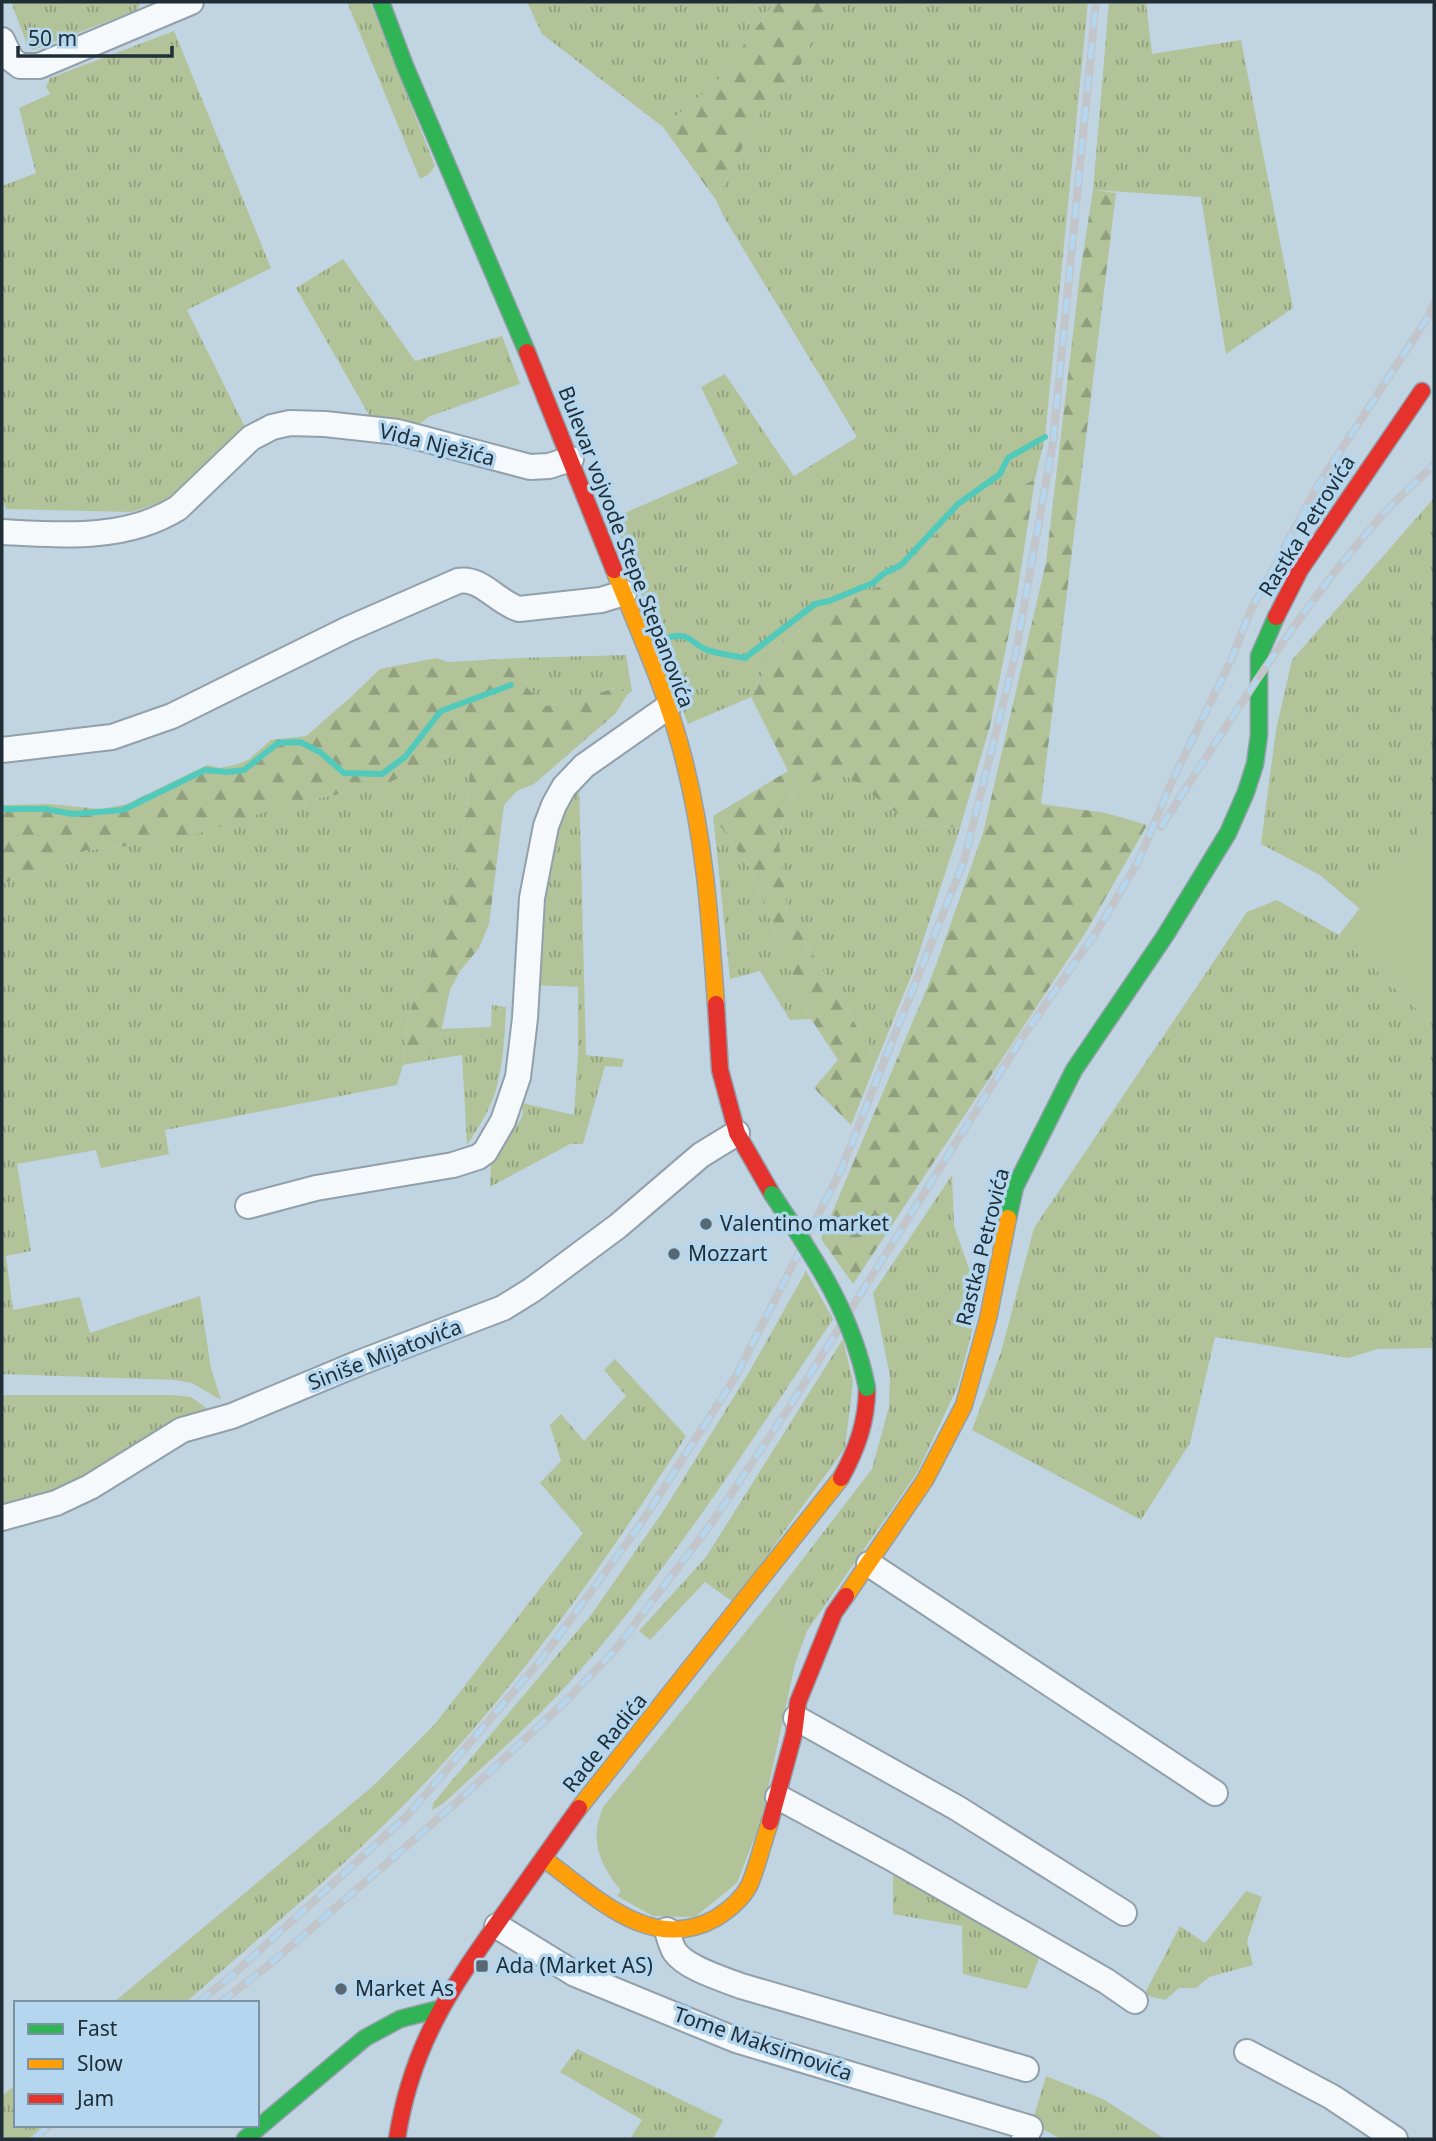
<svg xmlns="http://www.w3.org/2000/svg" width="1436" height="2141" font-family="'Noto Sans',sans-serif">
	<defs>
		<pattern id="grass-tufts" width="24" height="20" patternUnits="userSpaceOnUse" patternTransform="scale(1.75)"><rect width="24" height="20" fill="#b2c399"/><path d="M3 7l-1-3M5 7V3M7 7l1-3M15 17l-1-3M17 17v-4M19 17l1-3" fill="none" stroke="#909f7e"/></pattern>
		<pattern id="forest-firs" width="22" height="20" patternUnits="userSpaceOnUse" patternTransform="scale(1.75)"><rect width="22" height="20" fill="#b2c399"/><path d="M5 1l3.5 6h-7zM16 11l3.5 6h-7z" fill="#909f7e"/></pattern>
	</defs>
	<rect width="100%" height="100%" fill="#c1d4e2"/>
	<path fill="url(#grass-tufts)" d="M 11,2 L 141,2 L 137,10 L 33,50 L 28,47 Z
		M 347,2 L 370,2 L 435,166 L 428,175 L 420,179 Z
		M 527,2 L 775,2 L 715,84 L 663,127 L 542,34 Z
		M 830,2 L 1088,2 L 1045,437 L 1035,479 L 939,531 L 901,578 L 838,603 L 775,647 L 751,697 L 688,724 L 613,518 L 738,464 L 701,387 L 725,374 L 794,476 L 857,437 L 724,217 L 716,200 L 759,114 L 797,72 Z
		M 1109,2 L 1146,2 L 1152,54 L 1241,40 L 1293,308 L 1226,354 L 1201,197 L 1093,190 Z
		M 174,31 L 271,268 L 187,310 L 245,427 L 182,493 L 169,500 L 132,512 L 6,509 L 2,495 L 2,186 L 36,173 L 19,108 L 50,94 L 46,86 L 50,78 Z
		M 343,259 L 415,361 L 502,336 L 520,384 L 428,417 L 414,429 L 372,420 L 296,288 Z
		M 1434,498 L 1434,812 L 1360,909 L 1320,875 L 1261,844 L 1276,730 L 1292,660 Z
		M 626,655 L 632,691 L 627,695 L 617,687 L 569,702 L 545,706 L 528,689 L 518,658 Z
		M 459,749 L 471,763 L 463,834 L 449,902 L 408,1018 L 403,1065 L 397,1085 L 165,1130 L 169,1154 L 101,1168 L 96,1150 L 17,1164 L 31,1251 L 6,1256 L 13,1310 L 80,1297 L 90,1333 L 200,1296 L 211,1368 L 221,1400 L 192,1383 L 176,1380 L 2,1374 L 2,884 L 87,850 L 120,847 L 293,803 L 382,786 Z
		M 843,773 L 910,823 L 960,828 L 912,974 L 877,1060 L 787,912 L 778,834 L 796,787 Z
		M 579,781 L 586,1055 L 624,1059 L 622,1067 L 605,1066 L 583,1144 L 570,1144 L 490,1187 L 491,1162 L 498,1156 L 508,1128 L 518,1124 L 523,1115 L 522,1103 L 574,1115 L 578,1055 L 578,987 L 534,985 L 539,924 L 554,824 Z
		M 713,816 L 748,865 L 811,1019 L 790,1020 L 760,971 L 730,979 Z
		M 1277,900 L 1339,935 L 1434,1025 L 1434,1348 L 1378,1349 L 1348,1358 L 1215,1337 L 1190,1443 L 1141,1520 L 972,1430 L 1001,1352 L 1034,1228 L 1247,912 Z
		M 492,1005 L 506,1007 C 505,1034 503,1064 496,1090 C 490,1110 478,1128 467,1145 L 462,1055 L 424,1061 L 438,1046 L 441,1029 L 491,1027 Z
		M 952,1175 L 954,1226 L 980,1300 L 958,1386 L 917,1473 L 807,1631 L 769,1603 L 872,1469 L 889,1407 L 890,1376 L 873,1293 Z
		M 806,1271 L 833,1319 C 749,1444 668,1573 567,1685 C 529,1727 485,1764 444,1803 L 432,1810 L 434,1802 L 591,1615 L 664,1510 L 748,1374 Z
		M 843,1339 L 853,1382 L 845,1448 L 733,1602 L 705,1582 L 650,1640 L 639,1631 L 706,1557 Z
		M 615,1359 L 686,1436 C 608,1559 524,1678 424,1784 C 350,1863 266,1931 185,2003 L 113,2003 L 373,1786 L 435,1724 L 583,1533 L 540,1483 L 561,1461 L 550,1425 L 561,1414 L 584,1441 L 626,1396 L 604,1370 Z
		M 2,1395 L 173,1395 L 191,1397 L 212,1412 L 79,1484 L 2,1509 Z
		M 893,1868 L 1042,1951 L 1027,1989 L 963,1974 L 962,1926 L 893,1914 Z
		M 1246,1891 L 1262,1897 L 1247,1941 L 1253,1965 L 1209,1977 L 1196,1988 L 1179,1988 L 1165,2000 L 1144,1995 L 1180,1926 L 1205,1943 Z
		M 577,2049 L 723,2120 L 713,2139 L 630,2139 L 642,2120 L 560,2072 Z
		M 1046,2076 L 1103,2099 L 1165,2139 L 1061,2139 L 1032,2123 Z
		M 16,2084 L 16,2125 L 45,2125 L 28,2139 L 2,2139 L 2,2096 Z"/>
	<path fill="url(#forest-firs)" d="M 775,2 L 830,2 L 797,72 L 759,114 L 716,200 L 663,127 L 715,84 Z
		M 1093,190 L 1116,193 L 1041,804 L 1106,813 L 1147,825 L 1086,932 L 853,1284 L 821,1239 L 932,976 L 983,833 L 1046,562 L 1080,274 Z
		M 1035,479 L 1017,594 L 990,726 L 960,828 L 910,823 L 843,773 L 796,787 L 778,833 L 787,912 L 877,1060 L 851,1125 L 814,1088 L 838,1060 L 811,1019 L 748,865 L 713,816 L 788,771 L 751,697 L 775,647 L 838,603 L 901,578 L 939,531 Z
		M 436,658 L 448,662 L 518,658 L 528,689 L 545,706 L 569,702 L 618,687 L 627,695 L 616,713 L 534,784 L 517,791 L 504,805 L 489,924 L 479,948 L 460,971 L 450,990 L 438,1046 L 424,1061 L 403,1065 L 408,1018 L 449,902 L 463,834 L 471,763 L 459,749 L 382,786 L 293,803 L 194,835 L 120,847 L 87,850 L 2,884 L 2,805 L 49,804 L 101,809 L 127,804 L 207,765 L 221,768 L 238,764 L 248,760 L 271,740 L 306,736 L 351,697 L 380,669 Z"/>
	<path fill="#b2c399" d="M 1434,812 L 1434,1025 L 1339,935 Z
		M 769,1603 L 807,1631 L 795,1664 L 761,1821 L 737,1883 L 695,1917 L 653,1916 L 617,1896 L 621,1891 C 600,1864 588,1840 604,1806 Z"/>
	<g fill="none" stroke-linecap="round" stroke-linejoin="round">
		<path stroke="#51cabc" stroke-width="6" d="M 668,638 C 690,630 692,646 710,651 C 721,654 733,656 745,658 L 815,604 L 829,601 L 873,583 L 883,574 L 901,565 L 958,504 L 1000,474 L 1008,458 L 1045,437
			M 2,809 L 45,809 L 73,814 L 123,810 L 205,770 L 227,772 L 244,770 L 278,743 L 300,742 L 320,752 L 344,773 L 382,774 L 405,757 L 441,711 L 511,685"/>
		<defs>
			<path id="street" d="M 2,40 L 11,59 L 20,66 L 39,66 L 191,2
				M 2,532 C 61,535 125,541 178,508 L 251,438 L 272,427 L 290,423 L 325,424 L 398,432 L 530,467 L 549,466 L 571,459
				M 2,750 L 112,737 L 172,716 L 348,629 L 458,581 C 480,576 498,603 519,609 L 601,600 L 624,593
				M 248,1206 L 316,1188 L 453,1165 L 478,1157 L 485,1152 L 503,1121 L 518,1077 L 525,1018 L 532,898 L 546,826 L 554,805 L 564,787 L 584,766 L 668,707
				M 2,1518 L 56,1503 L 90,1487 L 182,1430 L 232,1416 L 359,1363 L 503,1308 L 532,1290 L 618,1226 L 701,1155 L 737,1133
				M 869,1564 L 1215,1793
				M 796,1718 L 957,1808 L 1124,1913
				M 778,1797 L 895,1860 L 1106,1981 L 1135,2001
				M 497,1926 L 575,1974 L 736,2040 L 1030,2128 L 1024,2139
				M 667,1930 C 669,1937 671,1946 675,1952 C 686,1968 723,1979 741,1986 L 1026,2069
				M 1247,2052 L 1332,2097 L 1395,2139"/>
			<path id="fast" d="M 381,2 L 405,66 L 527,352
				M 1008,1218 L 1015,1187 L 1074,1070 L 1165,936 L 1228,833 L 1246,792 L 1255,764 L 1259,735 L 1259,656 L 1276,617
				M 245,2139 L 365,2038 L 400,2019 L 439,2009"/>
			<path id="slow" d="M 614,570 C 639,632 668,695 684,760 C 705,842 710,920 716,1004
				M 846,1596 L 925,1480 L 964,1405 L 988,1319 L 1008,1218
				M 579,1808 L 841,1478
				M 544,1859 C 594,1895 651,1955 716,1918 C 729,1910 743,1898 750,1884 C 758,1864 763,1842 770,1822"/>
			<path id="jam" d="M 527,352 L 614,570
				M 1276,617 L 1300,570 L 1422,391
				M 716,1004 L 720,1070 L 737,1133 L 772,1194
				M 841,1478 C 857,1449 867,1421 867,1388
				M 770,1822 L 794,1734 L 798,1702 L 834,1613 L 846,1596
				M 397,2139 C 411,2047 449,1991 501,1918 C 527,1881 553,1844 579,1808"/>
		</defs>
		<use href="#street" stroke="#91a0aa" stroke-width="28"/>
		<use href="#fast" stroke="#91a0aa" stroke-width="19"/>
		<use href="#slow" stroke="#91a0aa" stroke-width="19"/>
		<use href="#jam" stroke="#91a0aa" stroke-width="19"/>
		<use href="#street" stroke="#f6f9fb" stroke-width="24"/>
		<use href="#fast" stroke="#30b455" stroke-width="16"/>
		<use href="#slow" stroke="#ff9f0a" stroke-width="16"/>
		<use href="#jam" stroke="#e5322d" stroke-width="16"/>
		<defs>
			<path id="rail" d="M 1161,827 C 1229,722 1295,615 1377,521 C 1394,501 1415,483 1434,465
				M 198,2003 L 236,1972 L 408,1815 L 540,1661 L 640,1525 L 736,1376 L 841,1170 L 964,861 L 1016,652 L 1053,442 L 1096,2
				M 220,2003 L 270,1964 L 370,1878 L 457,1802 L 566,1701 L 615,1650 L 711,1524 L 788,1409 L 1022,1038 L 1097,931 L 1138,862 L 1173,779 L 1231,660 L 1250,612 L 1291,535 L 1318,485 L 1428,317 L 1434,303
				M 34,2139 L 50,2125"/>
		</defs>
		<use href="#rail" stroke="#c2c6ca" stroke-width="8"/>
		<use href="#rail" stroke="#b4d7ef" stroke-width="5" stroke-dasharray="16" stroke-linecap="butt"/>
		<defs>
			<path id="fast-bridge" d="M 772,1194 C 814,1257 852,1312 867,1388"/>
		</defs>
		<use href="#fast-bridge" stroke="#91a0aa" stroke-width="19" stroke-linecap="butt"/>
		<use href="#fast-bridge" stroke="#30b455" stroke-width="16"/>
	</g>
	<g fill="#586873" stroke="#b4d7ef" stroke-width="2.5">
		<circle cx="706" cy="1224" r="7"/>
		<circle cx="674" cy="1254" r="7"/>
		<rect x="475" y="1959" width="14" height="14" rx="3.5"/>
		<circle cx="341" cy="1989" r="7"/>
	</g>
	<g text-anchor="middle" stroke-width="7" stroke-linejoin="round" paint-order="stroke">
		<g font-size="21" fill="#202e37" stroke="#b4d7ef">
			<text transform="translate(437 445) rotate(14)" y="7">Vida Nježića</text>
			<text transform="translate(1307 526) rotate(-58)" y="7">Rastka Petrovića</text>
			<text transform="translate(626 547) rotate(69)" y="7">Bulevar vojvode Stepe Stepanovića</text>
			<text transform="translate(983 1247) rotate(-76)" y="7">Rastka Petrovića</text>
			<text transform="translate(385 1355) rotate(-21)" y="7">Siniše Mijatovića</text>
			<text transform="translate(605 1743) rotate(-51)" y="7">Rade Radića</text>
			<text transform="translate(763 2044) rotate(19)" y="7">Tome Maksimovića</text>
		</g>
		<g font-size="21" fill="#202e37" stroke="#b4d7ef" text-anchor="start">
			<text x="720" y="1231">Valentino market</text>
			<text x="688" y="1261">Mozzart</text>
			<text x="496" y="1973">Ada (Market AS)</text>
			<text x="355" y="1996">Market As</text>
		</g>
	</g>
	<rect width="1436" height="2141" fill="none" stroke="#202e37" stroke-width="7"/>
	<rect x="14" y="2001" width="245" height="126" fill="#b4d7ef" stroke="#7993a5" stroke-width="2"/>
	<rect x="28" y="2024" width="35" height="10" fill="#30b455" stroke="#7993a5" stroke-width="2"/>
	<text x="77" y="2036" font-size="21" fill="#202e37">Fast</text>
	<rect x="28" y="2059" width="35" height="10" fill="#ff9f0a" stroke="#7993a5" stroke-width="2"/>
	<text x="77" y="2071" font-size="21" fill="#202e37">Slow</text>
	<rect x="28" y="2094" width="35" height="10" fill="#e5322d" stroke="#7993a5" stroke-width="2"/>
	<text x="77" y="2106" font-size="21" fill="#202e37">Jam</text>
	<path d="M18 46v10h154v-10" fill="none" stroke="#202e37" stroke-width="3.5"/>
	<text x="28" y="46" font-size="21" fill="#202e37" stroke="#b4d7ef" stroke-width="5" paint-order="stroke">50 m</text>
</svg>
